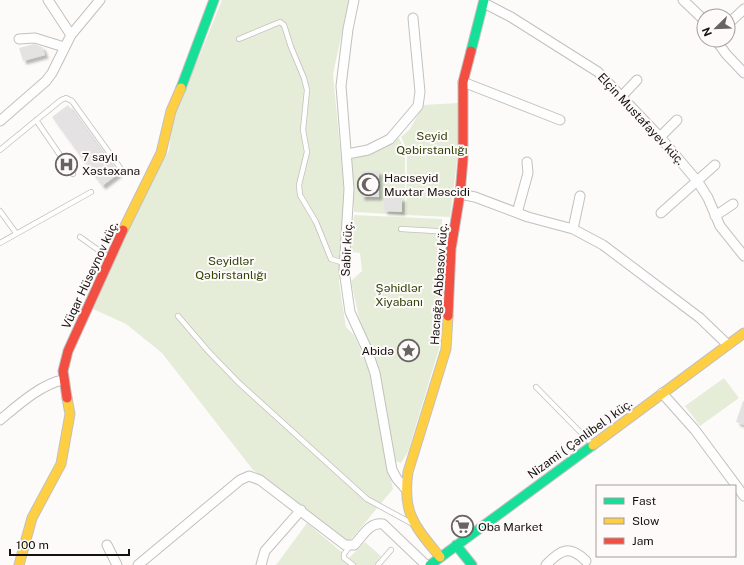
<svg xmlns="http://www.w3.org/2000/svg" width="744" height="565" font-family="'Public Sans',sans-serif">
	<defs>
		<filter id="shadow"><feDropShadow dx="3.5" dy="3.5" stdDeviation="1" flood-color="#0004"/></filter>
	</defs>
	<rect width="100%" height="100%" fill="#fcfbfa"/>
	<path fill="#e5edd9" d="M 222,0 L 349,0 L 333,74 L 346,211 L 339,282 L 346,327 L 354,335 L 368,366 L 393,489 L 349,542 L 253,470 L 162,353 L 126,324 L 91,308 L 130,223 L 169,150 L 173,113 L 199,57 Z
		M 458,103 L 458,153 L 450,217 L 406,215 L 407,150 L 401,137 L 410,129 L 423,105 Z
		M 399,138 L 405,150 L 405,215 L 354,212 L 351,158 L 374,152 Z
		M 354,215 L 442,219 L 441,342 L 408,452 L 401,463 L 396,461 L 376,361 L 373,349 L 370,348 L 359,318 L 351,281 L 362,271 L 360,253 L 350,252 Z
		M 724,378 L 739,398 L 700,426 L 685,406 Z
		M 307,523 L 349,558 L 365,542 L 381,556 L 374,565 L 276,565 Z"/>
	<path fill="#e4e2e3" filter="url(#shadow)" d="M 34,44 L 42,47 L 45,55 L 23,61 L 19,48 Z
		M 68,105 L 118,174 L 102,186 L 52,117 Z
		M 361,171 L 379,171 L 379,197 L 361,197 Z
		M 384,198 L 402,198 L 402,212 L 384,211 Z
		M 743,401 L 744,401 L 744,425 L 736,422 Z"/>
	<g fill="none" stroke-linecap="round" stroke-linejoin="round">
		<defs>
			<path id="lane" d="M 239,39 L 280,22 L 284,25 L 291,47 L 304,78 L 307,90 L 303,130 L 307,152 L 299,185 L 300,195 L 316,222 L 331,259 L 344,263
				M 36,120 L 73,174
				M 0,150 L 61,100 L 66,98 L 72,101 L 121,169
				M 0,211 L 16,233
				M 401,229 L 453,232
				M 80,237 L 108,257
				M 0,243 L 91,192
				M 178,316 L 208,351 L 239,383 L 367,499 L 411,523
				M 536,387 L 592,444
				M 350,546 L 344,554 L 344,558 L 353,565
				M 378,565 L 391,550"/>
			<path id="street" d="M 48,0 L 71,35
				M 354,0 L 348,29 L 341,86 L 349,189 L 344,270 L 350,312 L 366,347 L 375,373 L 392,470 L 397,479 L 405,488
				M 683,0 L 704,20
				M 484,3 L 511,17 L 598,72 L 660,137 L 698,182 L 708,198 L 720,226 L 744,256
				M 728,24 L 744,9
				M 19,39 L 35,38 L 64,47
				M 716,40 L 726,54 L 744,73
				M 463,82 L 560,120
				M 621,97 L 637,80
				M 0,121 L 46,81 L 52,73 L 71,35 L 100,0
				M 660,137 L 677,120
				M 347,154 L 368,150 L 390,139 L 418,106 L 420,92 L 413,18
				M 460,194 L 475,197 L 528,217 L 573,229 L 603,245 L 700,318 L 728,345
				M 517,213 L 528,173 L 527,162
				M 661,213 L 715,165
				M 715,216 L 733,204
				M 573,229 L 580,196
				M 662,393 L 695,430 L 744,496
				M 0,420 C 17,406 41,384 63,380
				M 107,545 L 117,565
				M 138,565 L 240,480 L 249,476 L 260,480 L 345,545 L 354,545 C 363,536 369,522 383,524 L 426,565
				M 261,565 L 265,551 L 301,510
				M 546,565 C 561,549 570,545 586,561"/>
			<path id="fast" d="M 471,51 L 484,0
				M 181,88 L 214,0
				M 456,545 L 472,565
				M 430,565 L 593,445"/>
			<path id="slow" d="M 123,230 L 161,153 L 171,111 L 181,88
				M 593,445 L 744,333
				M 440,557 C 415,526 402,514 408,472 L 446,349 L 448,316
				M 19,565 L 32,518 L 61,464 L 70,414 L 67,398"/>
			<path id="jam" d="M 448,316 L 451,249 L 460,194 L 463,159 L 463,82 L 471,51
				M 67,398 L 63,371 L 68,351 L 123,230"/>
		</defs>
		<use href="#lane" stroke="#c3c0be" stroke-width="6"/>
		<use href="#street" stroke="#c3c0be" stroke-width="11"/>
		<use href="#fast" stroke="#c3c0be" stroke-width="11"/>
		<use href="#slow" stroke="#c3c0be" stroke-width="11"/>
		<use href="#jam" stroke="#c3c0be" stroke-width="11"/>
		<use href="#lane" stroke="#fffefe" stroke-width="4.5"/>
		<use href="#street" stroke="#fffefe" stroke-width="9"/>
		<use href="#fast" stroke="#16e098" stroke-width="9"/>
		<use href="#slow" stroke="#ffcf43" stroke-width="9"/>
		<use href="#jam" stroke="#f24e42" stroke-width="9"/>
	</g>
	<defs>
		<symbol id="hospital-ring" viewBox="-11 -11 22 22"><circle r="9.5" fill="#fdfaf9" stroke="#676462" stroke-width="1.5"/><path d="M-5-5h3v3.5h4V-5h3V5h-3V1.5h-4V5h-3Z" fill="#676462"/></symbol>
		<symbol id="mosque-ring" viewBox="-11 -11 22 22"><circle r="9.5" fill="#fdfaf9" stroke="#676462" stroke-width="1.5"/><path d="M3.5-4.9A6 6 0 1 0 3.5 4.9A5 5 0 1 1 3.5-4.9Z" fill="#676462"/></symbol>
		<symbol id="sight-ring" viewBox="-11 -11 22 22"><circle r="9.5" fill="#fdfaf9" stroke="#676462" stroke-width="1.5"/><path d="M0-6L1.8-2.2L6-1.7L2.9 1.2L3.7 5.4L0 3.3L-3.7 5.4L-2.9 1.2L-6-1.7L-1.8-2.2Z" fill="#676462"/></symbol>
		<symbol id="supermarket-ring" viewBox="-11 -11 22 22"><circle r="9.5" fill="#fdfaf9" stroke="#676462" stroke-width="1.5"/><path d="M-6-5.5h2.5l.6 2H6L4.5 2H-2.5L-4.4-4H-6ZM-1.5 3.2a1.3 1.3 0 1 0 .1 0ZM3 3.2a1.3 1.3 0 1 0 .1 0Z" fill="#676462"/></symbol>
	</defs>
	<g fill-rule="evenodd">
		<use href="#hospital-ring" x="54" y="152" width="25" height="25"/>
		<use href="#mosque-ring" x="356" y="172" width="25" height="25"/>
		<use href="#sight-ring" x="396" y="338" width="25" height="25"/>
		<use href="#supermarket-ring" x="450" y="514" width="25" height="25"/>
	</g>
	<g text-anchor="middle" stroke-width="4" stroke-linejoin="round" paint-order="stroke">
		<g font-size="12" fill="#171210" stroke="#fdfaf9">
			<text transform="translate(641 119) rotate(47)" y="4">Elçin Mustafayev küç.</text>
			<text transform="translate(347 249) rotate(-87)" y="4">Sabir küç.</text>
			<text transform="translate(90 275) rotate(-65)" y="4">Vüqar Hüseynov küç.</text>
			<text transform="translate(439 284) rotate(-86)" y="4">Hacıağa Abbasov küç.</text>
			<text transform="translate(580 439) rotate(-36)" y="4">Nizami ( Çənlibel ) küç.</text>
		</g>
		<g font-size="12" fill="#324308" stroke="#fdfaf9">
			<text x="432" y="140">Seyid<tspan x="432" dy="14">Qəbirstanlığı</tspan></text>
			<text x="231" y="265">Seyidlər<tspan x="231" dy="14">Qəbirstanlığı</tspan></text>
			<text x="399" y="292">Şəhidlər<tspan x="399" dy="14">Xiyabanı</tspan></text>
		</g>
		<g font-size="12" fill="#171210" stroke="#fdfaf9" text-anchor="start">
			<text x="82" y="161">7 saylı<tspan x="82" dy="14">Xəstəxana</tspan></text>
			<text x="384" y="182">Hacıseyid<tspan x="384" dy="14">Muxtar Məscidi</tspan></text>
			<text x="394" y="355" text-anchor="end">Abidə</text>
			<text x="478" y="531">Oba Market</text>
		</g>
	</g>
	<rect x="596" y="485" width="140" height="72" fill="#fdfaf9" stroke="#a19d9c"/>
	<rect x="604" y="498" width="20" height="6" fill="#16e098" stroke="#a19d9c"/>
	<text x="632" y="505" font-size="12" fill="#171210">Fast</text>
	<rect x="604" y="518" width="20" height="6" fill="#ffcf43" stroke="#a19d9c"/>
	<text x="632" y="525" font-size="12" fill="#171210">Slow</text>
	<rect x="604" y="538" width="20" height="6" fill="#f24e42" stroke="#a19d9c"/>
	<text x="632" y="545" font-size="12" fill="#171210">Jam</text>
	<g transform="translate(716 28) rotate(247)"><circle r="19" fill="#fdfaf9" stroke="#a19d9c"/>
	<path d="M0-3L7 15L0 10L-7 15Z" fill="#676462"/>
	<text y="-6" font-size="11" font-weight="bold" text-anchor="middle" fill="#171210">N</text>
	</g>
	<path d="M10 549v6h119v-6" fill="none" stroke="#171210" stroke-width="2"/>
	<text x="16" y="549" font-size="12" fill="#171210" stroke="#fdfaf9" stroke-width="3" paint-order="stroke">100 m</text>
</svg>
